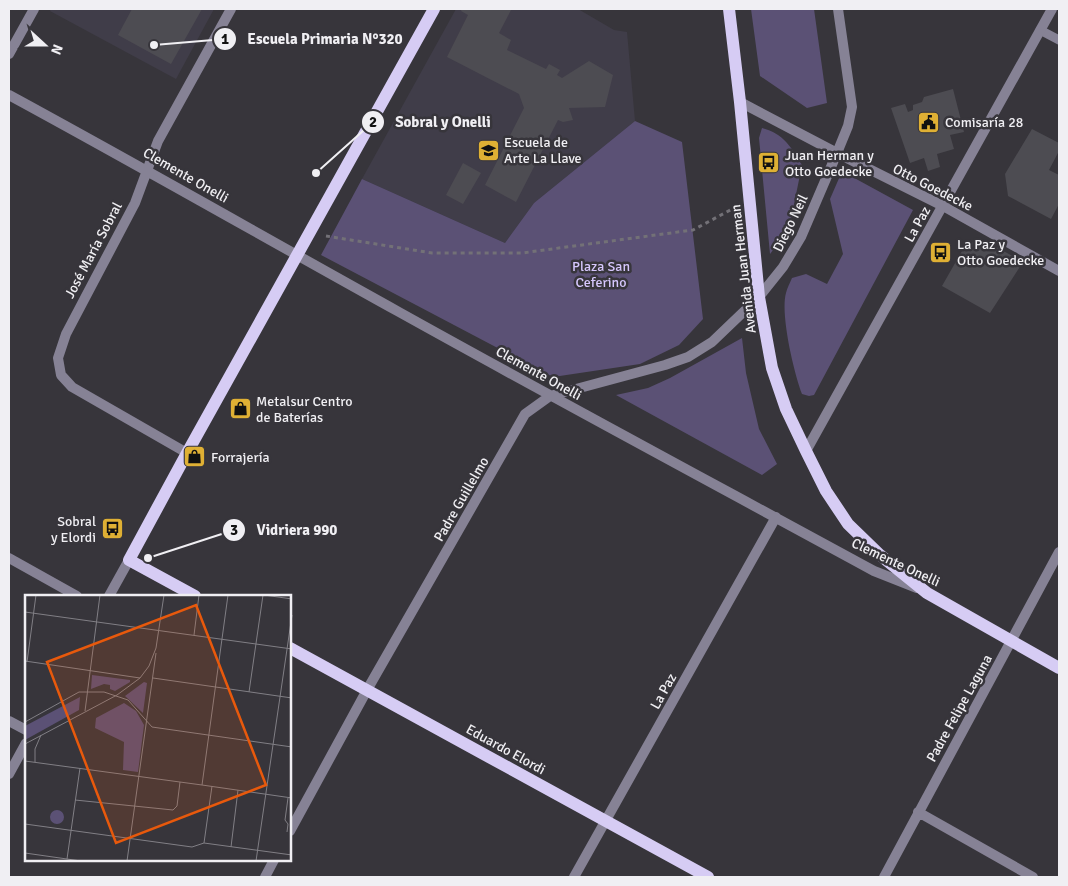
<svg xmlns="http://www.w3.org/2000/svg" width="1068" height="886" font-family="Signika,sans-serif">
	<rect width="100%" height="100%" fill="#37353b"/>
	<path fill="#403d49" d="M 51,9 L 214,9 L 176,79 L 50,11 Z
		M 456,9 L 578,9 L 614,30 L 627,32 L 635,121 L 534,203 L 505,243 L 362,179 Z"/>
	<path fill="#5b5175" d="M 751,9 L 814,9 L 827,103 L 807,108 L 760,76 Z
		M 635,121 L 682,142 L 703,319 L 679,345 L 640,364 L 553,377 L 321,255 L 362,179 L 505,243 L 534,203 Z
		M 762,128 C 784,134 791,147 802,165 L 789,229 L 770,254 L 759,138 Z
		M 847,174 L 913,210 L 814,395 L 809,396 L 802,394 C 794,373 780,314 786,293 C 787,288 790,283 792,278 L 806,274 L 827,284 L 843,254 L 830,199 L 840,176 Z
		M 742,338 L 746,373 L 759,429 L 777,464 L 762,475 L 616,395 L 648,388 L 670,378 Z"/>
	<path fill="#4d4c52" d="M 132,9 L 202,9 L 171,64 L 118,35 Z
		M 462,9 L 511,10 L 499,33 L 511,40 L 507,50 L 546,69 L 549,64 L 560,70 L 557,75 L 562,78 L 589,61 L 613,75 L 605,107 L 569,108 L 573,120 L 563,122 L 558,120 L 516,202 L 485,185 L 524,108 L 519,94 L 447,57 L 468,15 L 461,11 Z
		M 953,89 L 964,132 L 950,135 L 954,149 L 937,154 L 940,167 L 928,171 L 924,158 L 910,163 L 891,108 L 905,104 L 908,112 L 913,110 L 913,105 L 922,102 L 924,97 Z
		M 1032,129 L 1059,143 L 1059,151 L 1049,170 L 1059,175 L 1059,204 L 1051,219 L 1008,196 L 1005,174 Z
		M 463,163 L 481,173 L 463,204 L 446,195 Z
		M 984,240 L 1023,262 L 990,313 L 942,286 L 966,244 Z"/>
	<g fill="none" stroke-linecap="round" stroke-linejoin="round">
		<path stroke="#737177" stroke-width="3" stroke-dasharray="4 4" stroke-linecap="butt" d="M 326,236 L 432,253 L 522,253 L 693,230 L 736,207"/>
		<path stroke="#868295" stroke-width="9" d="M 1040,30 L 1059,40"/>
		<path stroke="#868295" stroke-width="10" d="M 9,54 L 34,9
			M 9,95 C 140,166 269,240 399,312 C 557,400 716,485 874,571 L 917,588
			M 740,102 L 837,153 L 943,206 L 1059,271
			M 806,451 L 1052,9
			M 187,453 L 72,387 L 61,375 L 58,358 L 66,334 L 135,203 L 158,141 L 231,9
			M 9,558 L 77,596
			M 109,596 L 129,560
			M 9,721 L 26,730
			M 9,774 L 26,743
			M 918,812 L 1033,877
			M 290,831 L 367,690 L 525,414 L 550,396 L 665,365 L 688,357 L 712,342 L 759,297 L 783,267 L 801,237 L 837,153 L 848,126 L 852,107 L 838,9
			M 265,877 L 274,860
			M 574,877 L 776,517
			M 884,877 L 1059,552"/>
		<path stroke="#d6ccf4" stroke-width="12" d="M 729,9 L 740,102 L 759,297 L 772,368 L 786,409 L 806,451 L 826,491 L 848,524 L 880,555 L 927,593 L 1059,668
			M 195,596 L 129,560 L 187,453 L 434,9
			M 290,648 L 708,877"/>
	</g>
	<defs>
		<symbol id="civic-square" viewBox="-11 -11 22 22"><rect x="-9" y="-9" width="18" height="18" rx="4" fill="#dfb034" stroke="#37353b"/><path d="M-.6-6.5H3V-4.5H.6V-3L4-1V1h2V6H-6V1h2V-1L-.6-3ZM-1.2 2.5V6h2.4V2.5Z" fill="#111"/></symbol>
		<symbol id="school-square" viewBox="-11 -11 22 22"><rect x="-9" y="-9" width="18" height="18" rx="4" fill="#dfb034" stroke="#37353b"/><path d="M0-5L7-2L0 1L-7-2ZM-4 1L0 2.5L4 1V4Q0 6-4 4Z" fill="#111"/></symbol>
		<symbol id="bus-square" viewBox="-11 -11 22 22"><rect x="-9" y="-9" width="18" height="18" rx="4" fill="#dfb034" stroke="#37353b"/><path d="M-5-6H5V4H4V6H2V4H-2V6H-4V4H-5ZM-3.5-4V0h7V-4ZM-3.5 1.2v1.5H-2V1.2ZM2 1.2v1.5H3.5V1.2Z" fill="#111"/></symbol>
		<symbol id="shop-square" viewBox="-11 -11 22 22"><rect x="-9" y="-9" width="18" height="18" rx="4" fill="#dfb034" stroke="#37353b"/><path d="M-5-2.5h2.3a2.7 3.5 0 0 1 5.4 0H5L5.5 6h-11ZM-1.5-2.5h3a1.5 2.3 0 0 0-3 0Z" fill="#111"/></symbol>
	</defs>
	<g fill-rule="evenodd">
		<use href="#civic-square" x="916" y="110" width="25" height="25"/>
		<use href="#school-square" x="476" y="138" width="25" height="25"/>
		<use href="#bus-square" x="756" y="150" width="25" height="25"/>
		<use href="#bus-square" x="928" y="240" width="25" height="25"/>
		<use href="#shop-square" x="228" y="396" width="25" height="25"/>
		<use href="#shop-square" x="182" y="444" width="25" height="25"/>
		<use href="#bus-square" x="100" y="516" width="25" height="25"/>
	</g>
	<g text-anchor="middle" stroke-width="5" stroke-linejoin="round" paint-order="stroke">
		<g font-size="14" fill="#f0eff3" stroke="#37353b" text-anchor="start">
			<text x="945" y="127">Comisaría 28</text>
			<text x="504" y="147">Escuela de<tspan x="504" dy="16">Arte La Llave</tspan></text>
			<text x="785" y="160">Juan Herman y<tspan x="785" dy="16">Otto Goedecke</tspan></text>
			<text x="957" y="249">La Paz y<tspan x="957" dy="16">Otto Goedecke</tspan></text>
			<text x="256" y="406">Metalsur Centro<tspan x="256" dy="16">de Baterías</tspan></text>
			<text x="211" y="462">Forrajería</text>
			<text x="96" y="526" text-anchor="end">Sobral<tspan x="96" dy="16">y Elordi</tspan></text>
		</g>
		<g font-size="14" fill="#f0eff3" stroke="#37353b">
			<text transform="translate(186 175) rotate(30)" y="5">Clemente Onelli</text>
			<text transform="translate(933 187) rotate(27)" y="5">Otto Goedecke</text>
			<text transform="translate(790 223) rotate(-64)" y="5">Diego Neil</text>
			<text transform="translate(917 224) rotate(-61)" y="5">La Paz</text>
			<text transform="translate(93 250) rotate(-62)" y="5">José María Sobral</text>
			<text transform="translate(743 269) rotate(-97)" y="5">Avenida Juan Herman</text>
			<text transform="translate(539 373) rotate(29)" y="5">Clemente Onelli</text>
			<text transform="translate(461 499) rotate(-60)" y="5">Padre Guillelmo</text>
			<text transform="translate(896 562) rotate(25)" y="5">Clemente Onelli</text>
			<text transform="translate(663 691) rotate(-61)" y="5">La Paz</text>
			<text transform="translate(959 708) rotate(-61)" y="5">Padre Felipe Laguna</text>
			<text transform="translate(506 749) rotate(29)" y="5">Eduardo Elordi</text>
		</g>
		<g font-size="14" fill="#d6c7fd" stroke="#37353b">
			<text x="601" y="271">Plaza San<tspan x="601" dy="16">Ceferino</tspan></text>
		</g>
	</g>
	<g transform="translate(25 595)">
		<rect width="266" height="266" fill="#37353b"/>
		<path d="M 67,80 L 105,85 L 105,87 L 90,96 L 85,94 L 85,90 L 79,89 L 66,94 ZM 119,87 L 122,88 L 118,118 L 100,101 ZM 55,102 L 54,115 L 0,145 L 0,131 ZM 99,108 L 111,116 L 119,130 L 113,177 L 98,175 L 99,147 L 70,133 L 71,123 ZM25 222a7 7 0 1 1 14 0a7 7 0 1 1-14 0Z" fill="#5b5175"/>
		<path fill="none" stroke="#817f85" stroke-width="1" d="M 239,0 L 267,4M 0,17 L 267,54M 169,40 L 174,0M 0,66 L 115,83M 2,67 L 11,0M 128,83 L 267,103M 224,97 L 238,0M 60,116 L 75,0M 0,127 L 54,97 L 79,97 L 103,105 L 127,132 L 267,152M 0,149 L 92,100 L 115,83 L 124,71 L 131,53 L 139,0M 0,166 L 177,190 L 203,0M 10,167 L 10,154 L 16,140M 177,190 L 267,203M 50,205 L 148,215 L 152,211 L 155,187M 0,229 L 167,252 L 179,248 L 267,260M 262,237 L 263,229 L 260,225 L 263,203M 179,248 L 187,191M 206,252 L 213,195M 0,258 L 56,266M 42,264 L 55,173M 102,266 L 131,58M 231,266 L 267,20"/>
		<path fill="#e8590c" fill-opacity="0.15" stroke="#e8590c" stroke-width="2.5" d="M 171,10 L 241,190 L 91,248 L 22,67 Z"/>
		<rect width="266" height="266" fill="none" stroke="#f0eff3" stroke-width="2.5"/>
	</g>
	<path fill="none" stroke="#f0eff3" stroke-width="2" d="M154 45L225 39M316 173L373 122M148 558L234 530"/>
	<g fill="#f0eff3" stroke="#37353b" stroke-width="2">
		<circle cx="154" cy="45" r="5"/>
		<circle cx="316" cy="173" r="5"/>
		<circle cx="148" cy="558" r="5"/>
		<circle cx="225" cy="39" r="12"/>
		<circle cx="373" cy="122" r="12"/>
		<circle cx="234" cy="530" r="12"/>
	</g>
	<g font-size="15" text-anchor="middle" font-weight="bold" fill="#111">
		<text x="225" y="44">1</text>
		<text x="373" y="127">2</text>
		<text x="234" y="535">3</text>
	</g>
	<g font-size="15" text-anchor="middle" font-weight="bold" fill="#f0eff3" stroke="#37353b" stroke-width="5" stroke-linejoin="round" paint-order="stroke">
		<text x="325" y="44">Escuela Primaria N°320</text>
		<text x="443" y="127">Sobral y Onelli</text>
		<text x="297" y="535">Vidriera 990</text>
	</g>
	<rect width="1068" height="886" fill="none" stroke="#f0eff3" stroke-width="20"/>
	<g transform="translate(45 45) rotate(111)" stroke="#37353b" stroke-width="4" paint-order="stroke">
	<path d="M0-4L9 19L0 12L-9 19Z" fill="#f0eff3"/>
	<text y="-8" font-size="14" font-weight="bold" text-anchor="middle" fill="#f0eff3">N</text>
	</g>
</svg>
